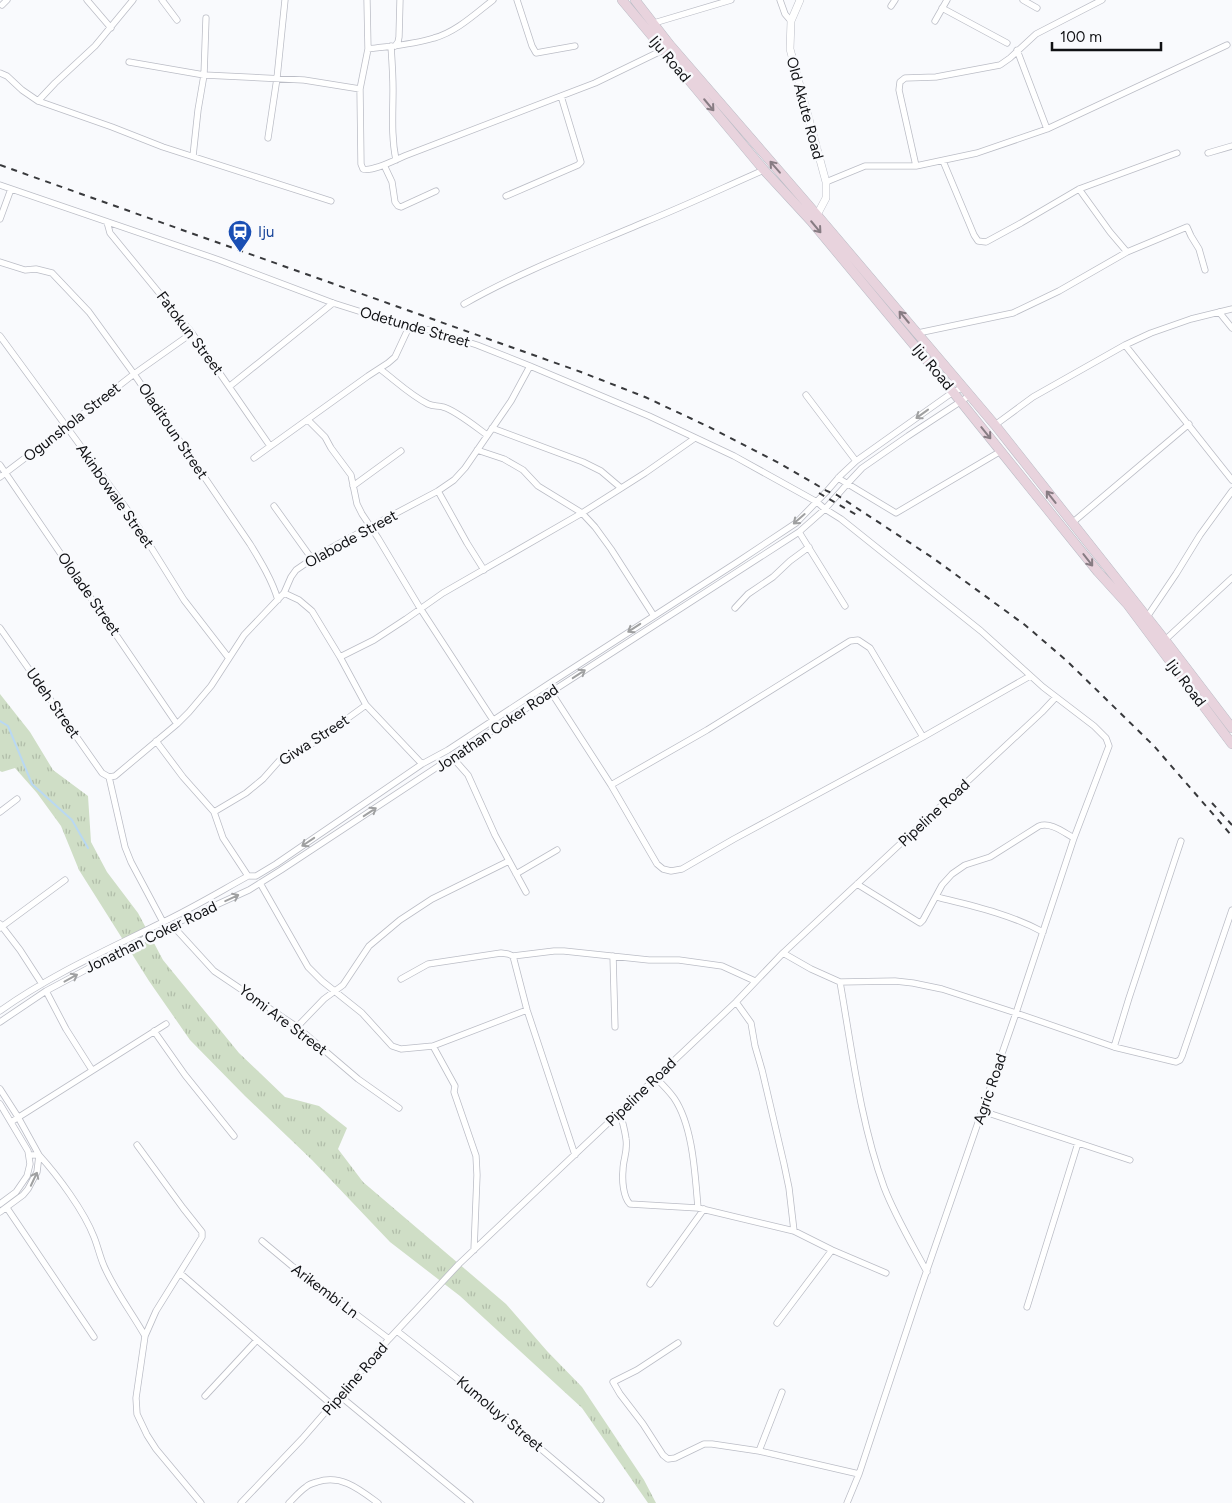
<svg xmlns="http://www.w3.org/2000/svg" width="1232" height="1503" font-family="Figtree,sans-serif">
	<defs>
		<pattern id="grass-tufts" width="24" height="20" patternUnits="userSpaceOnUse" patternTransform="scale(1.25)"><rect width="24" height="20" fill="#cfdec6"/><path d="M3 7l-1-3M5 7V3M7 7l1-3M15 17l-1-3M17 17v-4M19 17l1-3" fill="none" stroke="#b1bda9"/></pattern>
	</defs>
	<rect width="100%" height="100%" fill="#f9fafd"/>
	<path fill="url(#grass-tufts)" d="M 0,694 L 30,732 L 53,770 L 88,796 L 91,842 L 107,872 L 138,913 L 163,960 L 239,1053 L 285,1097 L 319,1106 L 347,1128 L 338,1149 L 363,1182 L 506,1304 L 547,1351 L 582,1387 L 644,1480 L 656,1503 L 648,1503 L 582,1408 L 460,1296 L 390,1242 L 312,1160 L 245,1096 L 190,1040 L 149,981 L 79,870 L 61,826 L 37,793 L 15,768 L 2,772 L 0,771 Z"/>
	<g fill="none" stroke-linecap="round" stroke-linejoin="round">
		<path stroke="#b9d8f2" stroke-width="2" d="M 0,721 L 8,726 L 32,784 L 72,820 L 88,848"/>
		<defs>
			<path id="minor" d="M 87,0 L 111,28
				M 162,0 L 177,20
				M 367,0 L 368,49 L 360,89 L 361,164 L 363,169 C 373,172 397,159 407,155 L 595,83 L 663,50
				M 517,0 L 532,46 L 536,53 L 575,46
				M 780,0 L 785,14 L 791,21
				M 1023,0 L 1037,8
				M 2,5 L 7,0
				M 891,6 L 895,0
				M 942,8 L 1007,43
				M 935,21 L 947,0
				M 654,23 L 731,0
				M 391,46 C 392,61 393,75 393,89 C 393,113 391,136 396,160
				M 395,46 L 398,42 L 399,37 L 400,0
				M 368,49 C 390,46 412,45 434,38 C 456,32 475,14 493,0
				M 1017,50 L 1047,129
				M 129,62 L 204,75 L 304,80 L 360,89
				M 0,73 L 7,76 L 22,90 L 38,101 L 112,127 L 163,147 L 331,201
				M 38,101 L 55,83 L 95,46 L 133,0
				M 268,138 L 277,78 L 285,0
				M 1208,153 L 1232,146
				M 193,156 L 198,110 L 204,75 L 206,18
				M 943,161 L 974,235 L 978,241 L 986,242 L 1021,223 L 1079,189 L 1177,153
				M 384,165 L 392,182 L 395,202 L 398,206 L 401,207 L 436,191
				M 916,166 L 899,90 L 900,82 L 905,78 L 936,77 L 1000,65 L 1010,58 L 1036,34 L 1102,0
				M 826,182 L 865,166 L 916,166 L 977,153 L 1047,129 L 1227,45
				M 0,185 L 219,260 L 333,303 L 409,327 L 430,330 L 477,345 L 530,366 L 649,416 L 734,456 L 817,502 L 825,509 L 841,519 L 981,631 L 1043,687 L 1094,726 L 1106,738 L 1109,746 L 1074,838 L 1016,1013 L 919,1293 L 859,1474 L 847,1503
				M 1079,189 L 1110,232 L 1127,252
				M 506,196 L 578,165 L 581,162 L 561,96
				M 0,219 L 11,189
				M 107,222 L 110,233 L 192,333 L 270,446
				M 0,262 L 25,270 L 36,269 L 52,273 L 89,312 L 134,374 L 250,544 C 261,562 272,580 278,600
				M 464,304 C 522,271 584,248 645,222 C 685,206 725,187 764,170
				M 1219,312 L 1232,328
				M 918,333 L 1013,313 L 1059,291 L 1127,252 L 1187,227 L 1191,236 L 1199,249 L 1205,270
				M 0,336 L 129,512 L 184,600 L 228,657
				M 1125,345 L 1232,480
				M 380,369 C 396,381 410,395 428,404 C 434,407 438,405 443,407 C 455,410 476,427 487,435
				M 230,386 L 333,303
				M 806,395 L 856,461
				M 308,420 L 325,437 L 331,448 L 351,475 L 357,504 L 362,514 L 378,538 L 420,608 L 493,720
				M 995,425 L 1033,397 L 1125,345 L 1151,333 L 1191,319 L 1232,309
				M 492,428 L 583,462 L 601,471 L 621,488
				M 477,450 L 504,459 L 523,470 L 538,486 L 582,513 L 595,527 L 611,549 L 654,616
				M 254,458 L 368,376 L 388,363 L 395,357 L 409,327
				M 0,465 L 177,724
				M 0,477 L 66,427 L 134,374 L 192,333
				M 838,478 L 896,513 L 1001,451
				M 353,486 L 401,451
				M 438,491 L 467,543 L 484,570
				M 274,506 L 312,559
				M 1072,523 L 1189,424
				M 799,532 L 845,606
				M 284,593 L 299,600 L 312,611 L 340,657 L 366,705 L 422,764
				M 735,608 L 748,594 L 773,577 L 790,561 L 809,547
				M 1147,617 L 1176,574 L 1200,535 L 1232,491
				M 0,628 L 102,773 L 109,777
				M 1165,640 L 1232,578
				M 340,657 L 374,640 L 406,619 L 443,593 L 582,513 L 645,473 L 695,438
				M 551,692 L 611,785 L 657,864 L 663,869 L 671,871 L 682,869 L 734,839 L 923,737 L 1030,676
				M 156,741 L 183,777 L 214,812 L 223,838 L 248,876
				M 452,757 L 468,775 L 495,835 L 526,892
				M 109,777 L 115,776 L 177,724 L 189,712 L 211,686 L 244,635 L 284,593 L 291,577 L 296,570 L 312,559 L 338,544 L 438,491 L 454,480 L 465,468 L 511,401 L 530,366
				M 109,777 L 125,847 L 131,862 L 163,922
				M 611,785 L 707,730 L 850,641 L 858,640 L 870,648 L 923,737
				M 0,812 L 17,799
				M 214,812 L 246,793 L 263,779 L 279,761 L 315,742 L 366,705
				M 516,874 L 557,850
				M 260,883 L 308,967 L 322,981 L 362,1013 L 392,1046 L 401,1049 L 433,1046 L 527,1010
				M 857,884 L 920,923 L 923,920 L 942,885 L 952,874 L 965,865 L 990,857 L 1039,826 C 1051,822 1063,832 1074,838
				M 937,897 C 973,906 1010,914 1043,932
				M 0,924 L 20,950 L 42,984
				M 172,925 L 214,971 L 297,1027 L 358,1079 L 399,1108
				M 0,928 L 65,880
				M 783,953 L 811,969 L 840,982 L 895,981 L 913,983 L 942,989 L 1016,1013 L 1114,1047 L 1176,1062 L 1180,1060 L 1182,1056 L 1232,910
				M 513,956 L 527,1010 L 575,1155
				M 613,956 L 615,1027
				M 401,979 L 428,964 L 501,953 L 508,954 L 513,956 L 554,951 L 564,951 L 649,960 L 679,960 L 722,966 L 755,981
				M 840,982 C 852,1050 860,1121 884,1187 C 895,1216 912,1244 927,1272
				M 46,991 L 66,1029 L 92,1070
				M 736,1002 L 751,1023 L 755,1046 L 762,1070 L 784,1164 L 789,1188 L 794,1231
				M 0,1011 C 50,975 107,950 161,923 C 191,909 219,892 248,876 L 256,876 L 276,864 L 422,764 L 448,750 L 547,685 L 736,563 L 796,523 L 827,491 L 840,476 L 856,461 L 953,392 L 962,388
				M 0,1022 L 46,991 L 104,960 L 172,925 L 249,890 L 281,870 L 551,692 L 799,532 L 825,509 L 848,483 L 862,468 L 908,436 L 969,396
				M 297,1027 L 324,999 L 343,985 L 369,946 L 400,920 L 432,899 L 509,861
				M 154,1031 L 185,1075 L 234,1136
				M 433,1046 L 455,1086 L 454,1092 L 476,1156 L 477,1175 L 474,1250
				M 1114,1047 L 1129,998 L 1181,841
				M 656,1078 C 662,1084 669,1091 674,1098 C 693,1126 695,1174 698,1208
				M 0,1089 L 18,1117 L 39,1155 L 37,1172 L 28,1189 L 23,1195 L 0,1212
				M 0,1104 L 28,1151 L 30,1164 L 27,1176 L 16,1192 L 0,1204
				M 982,1111 L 1130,1160
				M 620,1112 C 622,1121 625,1130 626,1139 C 628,1152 623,1159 623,1170 C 622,1180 623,1197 630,1204 L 698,1208 L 794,1231 L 832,1250 L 886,1273
				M 11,1122 L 166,1024
				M 137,1145 L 183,1208 L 202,1232 L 202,1237 L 156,1311 L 145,1336 L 136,1398 L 137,1414 L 147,1435 L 156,1449 L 201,1503
				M 29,1155 L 39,1155 C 58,1176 84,1211 94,1237 C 98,1247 100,1257 104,1266 C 115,1291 132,1313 145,1336
				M 7,1208 L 94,1337
				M 262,1241 L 292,1266 L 389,1339
				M 181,1274 L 332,1405
				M 650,1284 L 704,1209
				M 1027,1307 L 1078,1143
				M 777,1323 L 832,1250
				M 397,1331 L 468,1387 L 601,1500
				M 678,1343 L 637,1370 L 613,1382 L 620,1394 L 643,1424 L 663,1455 L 668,1459 L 675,1458 L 704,1444 L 712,1444 L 759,1451 L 859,1474
				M 205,1396 L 257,1340
				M 340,1396 L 470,1503
				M 759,1451 L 782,1392
				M 241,1503 L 302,1439 L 389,1339 L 459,1264 L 736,1002 L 783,953 L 1042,712 L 1056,697
				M 289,1503 C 294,1498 300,1491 306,1487 C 309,1484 313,1483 317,1482 C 341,1474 359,1489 378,1503"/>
			<path id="tertiary" d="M 800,0 L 791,21 L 790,49 L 826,182 L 826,198 L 817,215"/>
			<path id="secondary" d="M 622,0 L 764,170 L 811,221 L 953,392 L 1098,572 L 1128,605 L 1232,744
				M 635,0 L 670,45 L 817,215 L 995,425 L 1165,640 L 1232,728"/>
		</defs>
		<use href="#minor" stroke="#bbbdc6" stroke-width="7"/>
		<use href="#tertiary" stroke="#bbbdc6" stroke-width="8"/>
		<use href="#secondary" stroke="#bbbdc6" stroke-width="10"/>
		<use href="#minor" stroke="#fff" stroke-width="5.5"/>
		<use href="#tertiary" stroke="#fff" stroke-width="7"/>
		<use href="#secondary" stroke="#e8d3dd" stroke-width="9"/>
		<path stroke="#38393c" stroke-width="2" stroke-dasharray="6 6" stroke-linecap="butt" d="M 0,165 L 581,372 L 645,397 L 707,426 L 779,463 L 827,491 L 837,495 L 933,558 L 1025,625 L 1067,661 L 1154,746 L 1232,836
			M 819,493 L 860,517
			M 1212,803 L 1232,825"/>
	</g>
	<defs><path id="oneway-shaft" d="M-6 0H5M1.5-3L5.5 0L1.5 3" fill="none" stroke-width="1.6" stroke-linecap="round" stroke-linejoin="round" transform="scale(1.25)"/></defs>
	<g stroke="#877c83">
		<use href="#oneway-shaft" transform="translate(709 105) rotate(50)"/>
		<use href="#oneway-shaft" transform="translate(775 167) rotate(-131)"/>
		<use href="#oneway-shaft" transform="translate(816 227) rotate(50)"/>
		<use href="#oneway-shaft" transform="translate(904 317) rotate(-130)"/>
		<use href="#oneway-shaft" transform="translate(986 433) rotate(51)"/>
		<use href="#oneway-shaft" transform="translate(1051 497) rotate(-128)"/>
		<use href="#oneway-shaft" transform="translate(1088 560) rotate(52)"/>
	</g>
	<g stroke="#9fa0a1">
		<use href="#oneway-shaft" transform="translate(922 414) rotate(144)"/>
		<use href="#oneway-shaft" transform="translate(799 519) rotate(139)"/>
		<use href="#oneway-shaft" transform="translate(634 628) rotate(147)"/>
		<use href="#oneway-shaft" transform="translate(579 674) rotate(-33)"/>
		<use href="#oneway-shaft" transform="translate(370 812) rotate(-33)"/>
		<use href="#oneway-shaft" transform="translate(308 842) rotate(146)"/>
		<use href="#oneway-shaft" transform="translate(232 898) rotate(-25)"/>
		<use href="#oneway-shaft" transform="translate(71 978) rotate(-29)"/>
		<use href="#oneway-shaft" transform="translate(34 1179) rotate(-65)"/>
	</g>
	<defs>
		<symbol id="station-pin" viewBox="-11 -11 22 30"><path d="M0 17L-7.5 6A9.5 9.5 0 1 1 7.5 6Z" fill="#1a4fb4" stroke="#f9fafd"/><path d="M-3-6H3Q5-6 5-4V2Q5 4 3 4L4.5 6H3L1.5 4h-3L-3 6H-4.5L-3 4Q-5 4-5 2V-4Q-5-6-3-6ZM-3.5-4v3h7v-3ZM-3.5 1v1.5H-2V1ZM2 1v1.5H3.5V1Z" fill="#fff"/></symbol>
	</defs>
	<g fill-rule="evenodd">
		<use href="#station-pin" x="226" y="218" width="28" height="38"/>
	</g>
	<g text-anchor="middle" stroke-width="5" stroke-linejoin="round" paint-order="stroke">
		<g font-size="15" fill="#101114" stroke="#f9fafd">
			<text transform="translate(670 59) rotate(50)" y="5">Iju Road</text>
			<text transform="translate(805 108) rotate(75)" y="5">Old Akute Road</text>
			<text transform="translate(415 327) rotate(16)" y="5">Odetunde Street</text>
			<text transform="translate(190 333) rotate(53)" y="5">Fatokun Street</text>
			<text transform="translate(933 367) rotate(50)" y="5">Iju Road</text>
			<text transform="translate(72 422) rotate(-38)" y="5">Ogunshola Street</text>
			<text transform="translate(173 431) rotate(56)" y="5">Oladitoun Street</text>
			<text transform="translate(115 496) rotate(55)" y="5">Akinbowale Street</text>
			<text transform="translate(351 539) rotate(-29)" y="5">Olabode Street</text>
			<text transform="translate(89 594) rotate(55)" y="5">Ololade Street</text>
			<text transform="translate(1186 683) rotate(53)" y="5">Iju Road</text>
			<text transform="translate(53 703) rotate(55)" y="5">Udeh Street</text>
			<text transform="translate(497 728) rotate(-34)" y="5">Jonathan Coker Road</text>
			<text transform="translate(314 740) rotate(-33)" y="5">Giwa Street</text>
			<text transform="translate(934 813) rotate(-43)" y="5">Pipeline Road</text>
			<text transform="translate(151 937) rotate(-26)" y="5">Jonathan Coker Road</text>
			<text transform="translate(283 1020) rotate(37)" y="5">Yomi Are Street</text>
			<text transform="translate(990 1089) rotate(-71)" y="5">Agric Road</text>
			<text transform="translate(641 1092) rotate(-44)" y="5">Pipeline Road</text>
			<text transform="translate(325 1291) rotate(37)" y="5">Arikembi Ln</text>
			<text transform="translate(355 1379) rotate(-49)" y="5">Pipeline Road</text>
			<text transform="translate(500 1414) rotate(40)" y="5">Kumoluyi Street</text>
		</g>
		<g font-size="15" fill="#164399" stroke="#f9fafd" text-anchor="start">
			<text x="258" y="237">Iju</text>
		</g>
	</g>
	<path d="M1052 42v8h109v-8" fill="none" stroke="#101114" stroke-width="2.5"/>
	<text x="1060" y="42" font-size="15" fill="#101114" stroke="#f9fafd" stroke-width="4" paint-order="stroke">100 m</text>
</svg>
